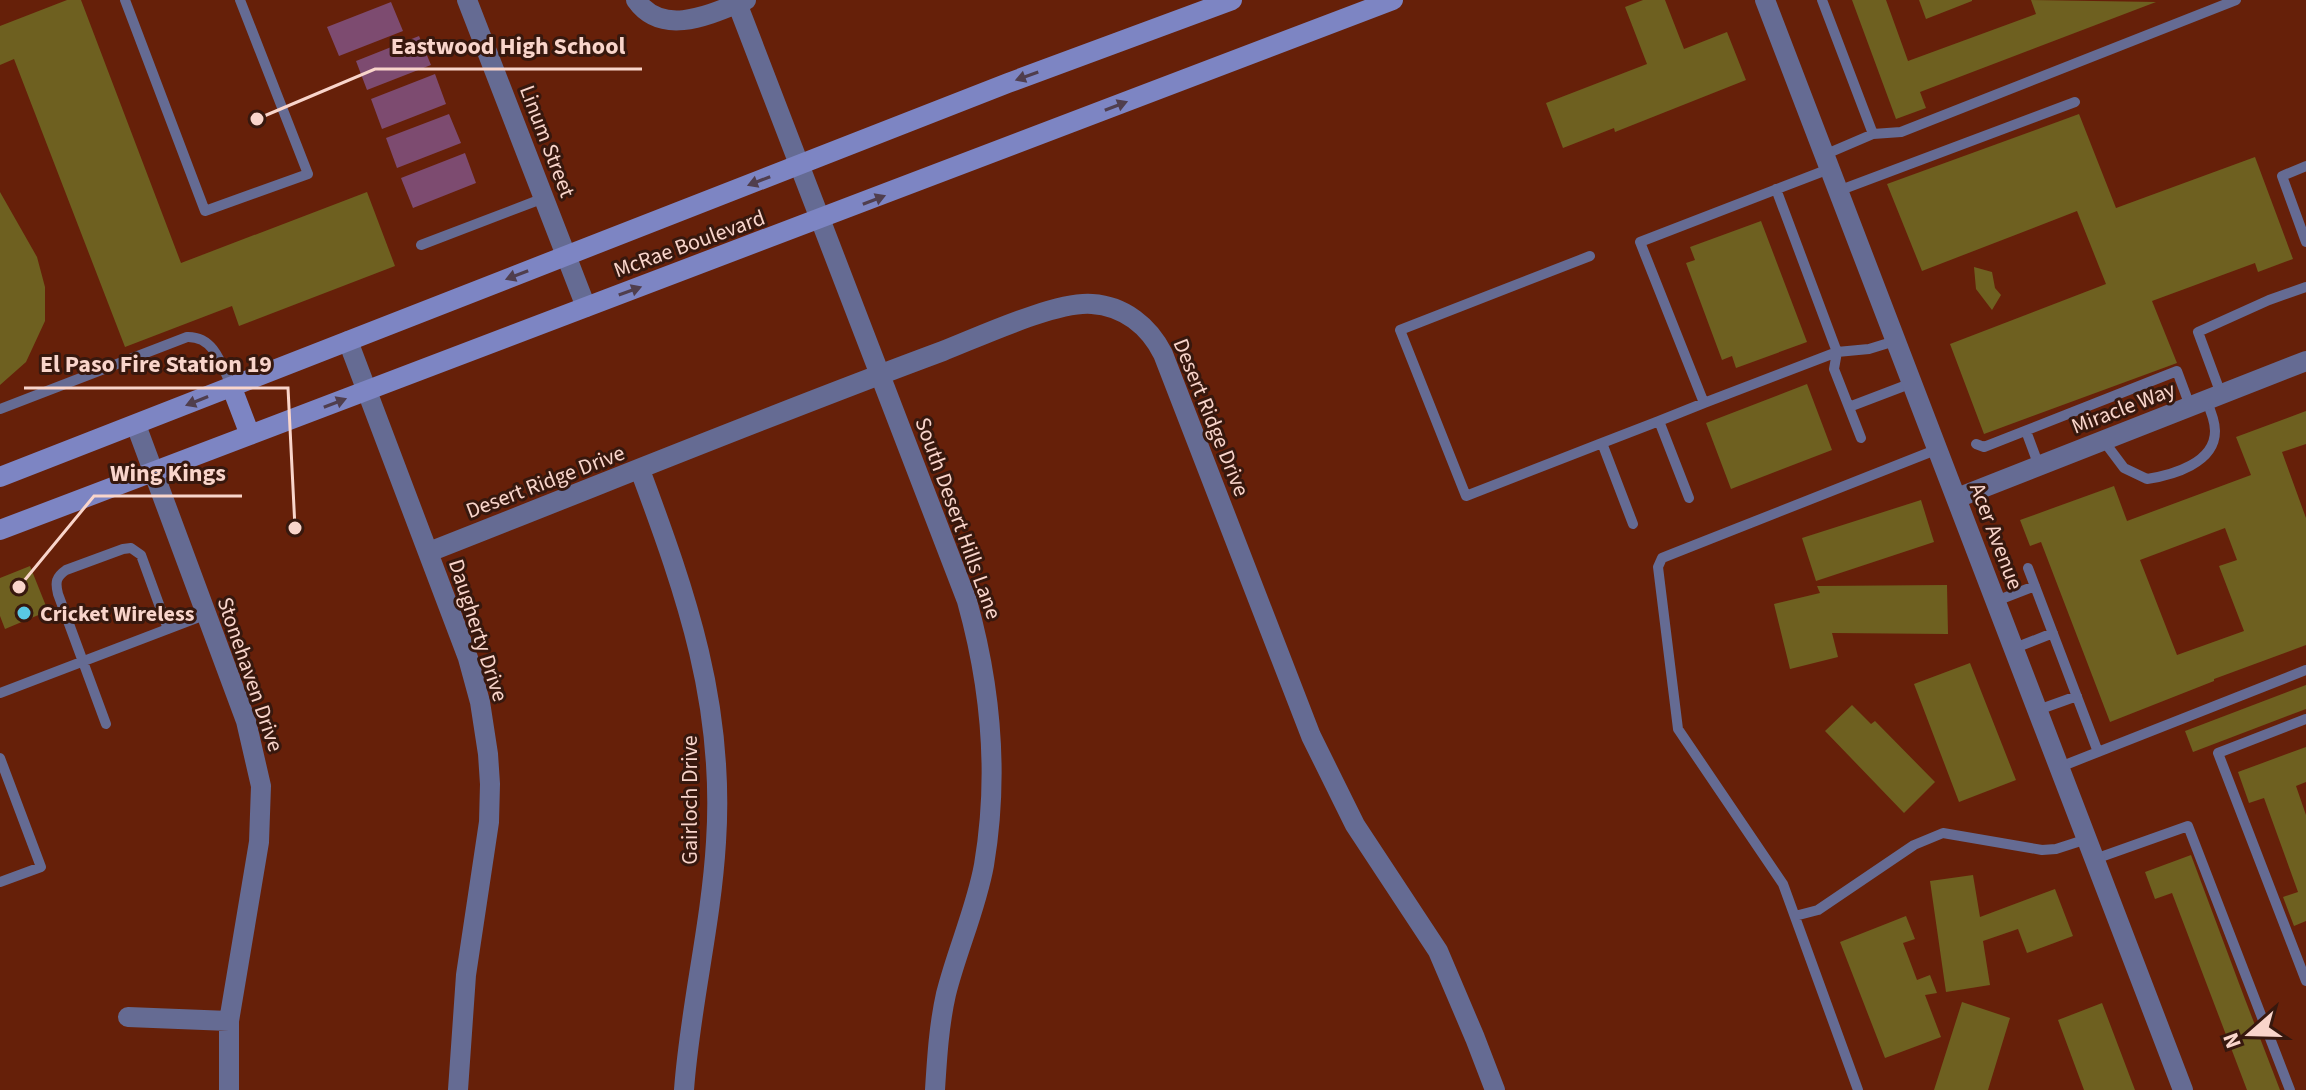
<svg xmlns="http://www.w3.org/2000/svg" width="2306" height="1090" font-family="'Source Sans 3',sans-serif">
	<rect width="100%" height="100%" fill="#662009"/>
	<path fill="#7d4b70" d="M 391,2 L 403,31 L 339,56 L 327,27 Z
		M 419,36 L 431,65 L 367,90 L 356,61 Z
		M 435,74 L 446,104 L 382,129 L 371,99 Z
		M 449,114 L 461,143 L 397,168 L 386,138 Z
		M 465,153 L 476,183 L 413,208 L 401,178 Z"/>
	<path fill="#6e6020" fill-rule="evenodd" d="M 67,0 L 81,0 L 181,263 L 367,192 L 395,266 L 239,326 L 232,306 L 125,347 L 14,59 L 0,65 L 0,26 Z
		M 1643,0 L 1665,0 L 1684,49 L 1727,32 L 1746,80 L 1615,132 L 1614,128 L 1563,148 L 1546,103 L 1647,64 L 1625,7 Z
		M 1852,0 L 1886,0 L 1908,61 L 2036,14 L 2031,0 L 2156,2 L 1920,92 L 1926,108 L 1896,119 Z
		M 1919,0 L 1972,0 L 1972,1 L 1926,19 Z
		M 2079,114 L 2116,208 L 2255,157 L 2293,259 L 2258,272 L 2255,263 L 2152,301 L 2177,363 L 1984,434 L 1950,344 L 2106,284 L 2077,211 L 1922,271 L 1887,184 Z
		M 0,192 L 37,257 L 45,287 L 45,321 L 26,362 L 0,385 Z
		M 1761,221 L 1807,342 L 1736,368 L 1732,356 L 1722,360 L 1686,263 L 1695,260 L 1690,247 Z
		M 1974,267 L 1992,272 L 1995,288 L 2001,295 L 1992,310 L 1976,289 Z
		M 1807,384 L 1832,450 L 1731,489 L 1706,423 Z
		M 2306,411 L 2306,444 L 2282,452 L 2306,518 L 2306,645 L 2214,679 L 2214,681 L 2110,722 L 2041,542 L 2030,546 L 2020,520 L 2114,486 L 2127,521 L 2251,475 L 2236,437 ZM 2225,528 L 2237,560 L 2219,566 L 2244,631 L 2177,655 L 2140,560 Z
		M 1921,500 L 1934,542 L 1816,581 L 1802,538 Z
		M 30,566 L 48,611 L 5,629 L 0,616 L 0,578 Z
		M 1947,585 L 1948,634 L 1832,633 L 1838,657 L 1790,669 L 1774,604 L 1820,593 L 1817,586 Z
		M 1970,663 L 2016,780 L 1959,802 L 1914,684 Z
		M 2306,685 L 2306,709 L 2193,752 L 2185,731 Z
		M 1852,705 L 1871,724 L 1875,721 L 1935,782 L 1904,813 L 1825,731 Z
		M 2306,747 L 2306,782 L 2296,786 L 2306,815 L 2306,921 L 2294,926 L 2283,897 L 2298,892 L 2264,798 L 2249,803 L 2238,772 Z
		M 2191,855 L 2243,994 L 2280,1090 L 2247,1090 L 2172,893 L 2155,899 L 2145,872 Z
		M 1973,875 L 1980,917 L 2055,889 L 2073,936 L 2027,953 L 2018,929 L 1983,941 L 1990,985 L 1946,992 L 1930,881 Z
		M 1906,916 L 1915,939 L 1903,943 L 1917,980 L 1930,975 L 1937,993 L 1925,995 L 1941,1037 L 1885,1058 L 1840,942 Z
		M 1962,1002 L 2010,1018 L 1988,1090 L 1934,1090 Z
		M 2102,1003 L 2135,1090 L 2084,1090 L 2058,1020 Z"/>
	<g fill="none" stroke-linecap="round" stroke-linejoin="round">
		<path stroke="#656b93" stroke-width="10" d="M 125,0 L 205,211 L 308,174 L 240,0
			M 1822,0 L 1873,134
			M 1824,155 L 1873,134 L 1901,132 L 2236,0
			M 2306,166 L 2282,176 L 2306,242
			M 1829,169 L 1640,242 L 1704,403 L 1837,352
			M 1776,189 L 1837,352 L 1869,349 L 1895,341
			M 1838,191 L 2075,102
			M 421,245 L 544,198
			M 1590,256 L 1400,330 L 1466,496 L 1602,443
			M 1837,352 L 1834,369 L 1861,438
			M 2221,394 L 2198,332 L 2269,300 L 2306,287
			M 1849,407 L 1912,383
			M 0,409 L 187,337 C 215,336 222,366 232,388
			M 2026,431 L 2039,466
			M 2103,440 L 2124,468 L 2147,479 C 2173,475 2215,463 2215,431 C 2215,420 2210,409 2206,400
			M 1976,444 L 1984,447 L 2177,371 L 2190,406
			M 1689,498 L 1659,421 L 1704,403
			M 1633,524 L 1602,443 L 1659,421
			M 2028,568 L 2098,752
			M 1996,601 L 2035,586
			M 2015,648 L 2053,633
			M 0,693 L 207,614
			M 2038,710 L 2077,696
			M 2306,719 L 2218,753 L 2306,981
			M 106,724 L 58,594 C 55,582 56,577 66,570 L 123,549 L 131,548 L 141,555 L 168,629
			M 0,758 L 41,867 L 0,882
			M 2060,767 L 2306,670
			M 2095,859 L 2188,826 L 2290,1090
			M 1795,916 L 1818,910 L 1914,845 L 1943,833 L 2042,850 L 2056,849 L 2087,839
			M 1858,1090 L 1783,884 L 1678,729 L 1658,567 L 1662,558 L 1672,554 L 1938,449"/>
		<path stroke="#656b93" stroke-width="20" d="M 636,0 C 663,38 711,14 746,0
			M 737,3 L 967,601 C 991,687 999,776 984,865 C 976,909 957,950 946,994 C 939,1025 937,1058 935,1090
			M 348,341 L 468,658 L 480,702 L 488,754 L 490,784 L 489,822 L 466,975 L 458,1090
			M 136,425 L 246,721 L 261,786 L 259,842 L 229,1021 L 229,1090
			M 640,470 C 687,596 725,705 716,842 C 711,926 690,1007 684,1090
			M 1957,498 L 2306,361
			M 429,552 C 600,485 770,415 943,351 C 979,337 1056,301 1092,304 C 1124,306 1149,326 1163,354 L 1311,736 L 1355,825 L 1438,951 L 1475,1038 L 1495,1090
			M 128,1017 L 229,1021"/>
		<path stroke="#656b93" stroke-width="20" d="M 467,0 L 586,307
			M 1765,0 L 2183,1090"/>
		<path stroke="#7d85c3" stroke-width="20" d="M 232,388 L 250,435
			M 0,477 L 1008,83 L 1232,0
			M 0,530 L 1393,0"/>
	</g>
	<defs><path id="oneway-solid" d="M-6-.8H1V-3.2L6.5 0L1 3.2V.8H-6Z" transform="scale(2)"/></defs>
	<g fill="#503e4d">
		<use href="#oneway-solid" transform="translate(1027 76) rotate(160)"/>
		<use href="#oneway-solid" transform="translate(1116 106) rotate(-21)"/>
		<use href="#oneway-solid" transform="translate(759 181) rotate(159)"/>
		<use href="#oneway-solid" transform="translate(874 200) rotate(-21)"/>
		<use href="#oneway-solid" transform="translate(517 275) rotate(159)"/>
		<use href="#oneway-solid" transform="translate(630 291) rotate(-20)"/>
		<use href="#oneway-solid" transform="translate(197 401) rotate(158)"/>
		<use href="#oneway-solid" transform="translate(335 403) rotate(-21)"/>
	</g>
	<circle fill="#59c8e4" stroke="#37180e" stroke-width="3" cx="24" cy="613" r="8"/>
	<g text-anchor="middle" stroke-width="6" stroke-linejoin="round" paint-order="stroke">
		<g font-size="22" fill="#f9d5cb" stroke="#37180e">
			<text transform="translate(548 141) rotate(69)" y="8">Linum Street</text>
			<text transform="translate(689 243) rotate(-20)" y="8">McRae Boulevard</text>
			<text transform="translate(2123 407) rotate(-21)" y="8">Miracle Way</text>
			<text transform="translate(1212 417) rotate(68)" y="8">Desert Ridge Drive</text>
			<text transform="translate(545 481) rotate(-21)" y="8">Desert Ridge Drive</text>
			<text transform="translate(959 518) rotate(70)" y="8">South Desert Hills Lane</text>
			<text transform="translate(1997 536) rotate(69)" y="8">Acer Avenue</text>
			<text transform="translate(479 630) rotate(72)" y="8">Daugherty Drive</text>
			<text transform="translate(251 674) rotate(71)" y="8">Stonehaven Drive</text>
			<text transform="translate(689 800) rotate(-90)" y="8">Gairloch Drive</text>
		</g>
		<g font-size="22" font-weight="bold" fill="#f9d5cb" stroke="#37180e" text-anchor="start">
			<text x="40" y="621">Cricket Wireless</text>
		</g>
	</g>
	<path fill="none" stroke="#f9d5cb" stroke-width="3" d="M257 119L375 69H642M295 528L288 388H24M19 587L94 496H242"/>
	<g fill="#f9d5cb" stroke="#37180e" stroke-width="3">
		<circle cx="257" cy="119" r="8"/>
		<circle cx="295" cy="528" r="8"/>
		<circle cx="19" cy="587" r="8"/>
	</g>
	<g font-size="24" text-anchor="middle" font-weight="bold" fill="#f9d5cb" stroke="#37180e" stroke-width="6" stroke-linejoin="round" paint-order="stroke">
		<text x="508" y="54">Eastwood High School</text>
		<text x="156" y="372">El Paso Fire Station 19</text>
		<text x="168" y="481">Wing Kings</text>
	</g>
	<g transform="translate(2250 1034) rotate(250)" stroke="#37180e" stroke-width="6" paint-order="stroke">
	<path d="M0-6L14 30L0 20L-14 30Z" fill="#f9d5cb"/>
	<text y="-12" font-size="22" font-weight="bold" text-anchor="middle" fill="#f9d5cb">N</text>
	</g>
</svg>
